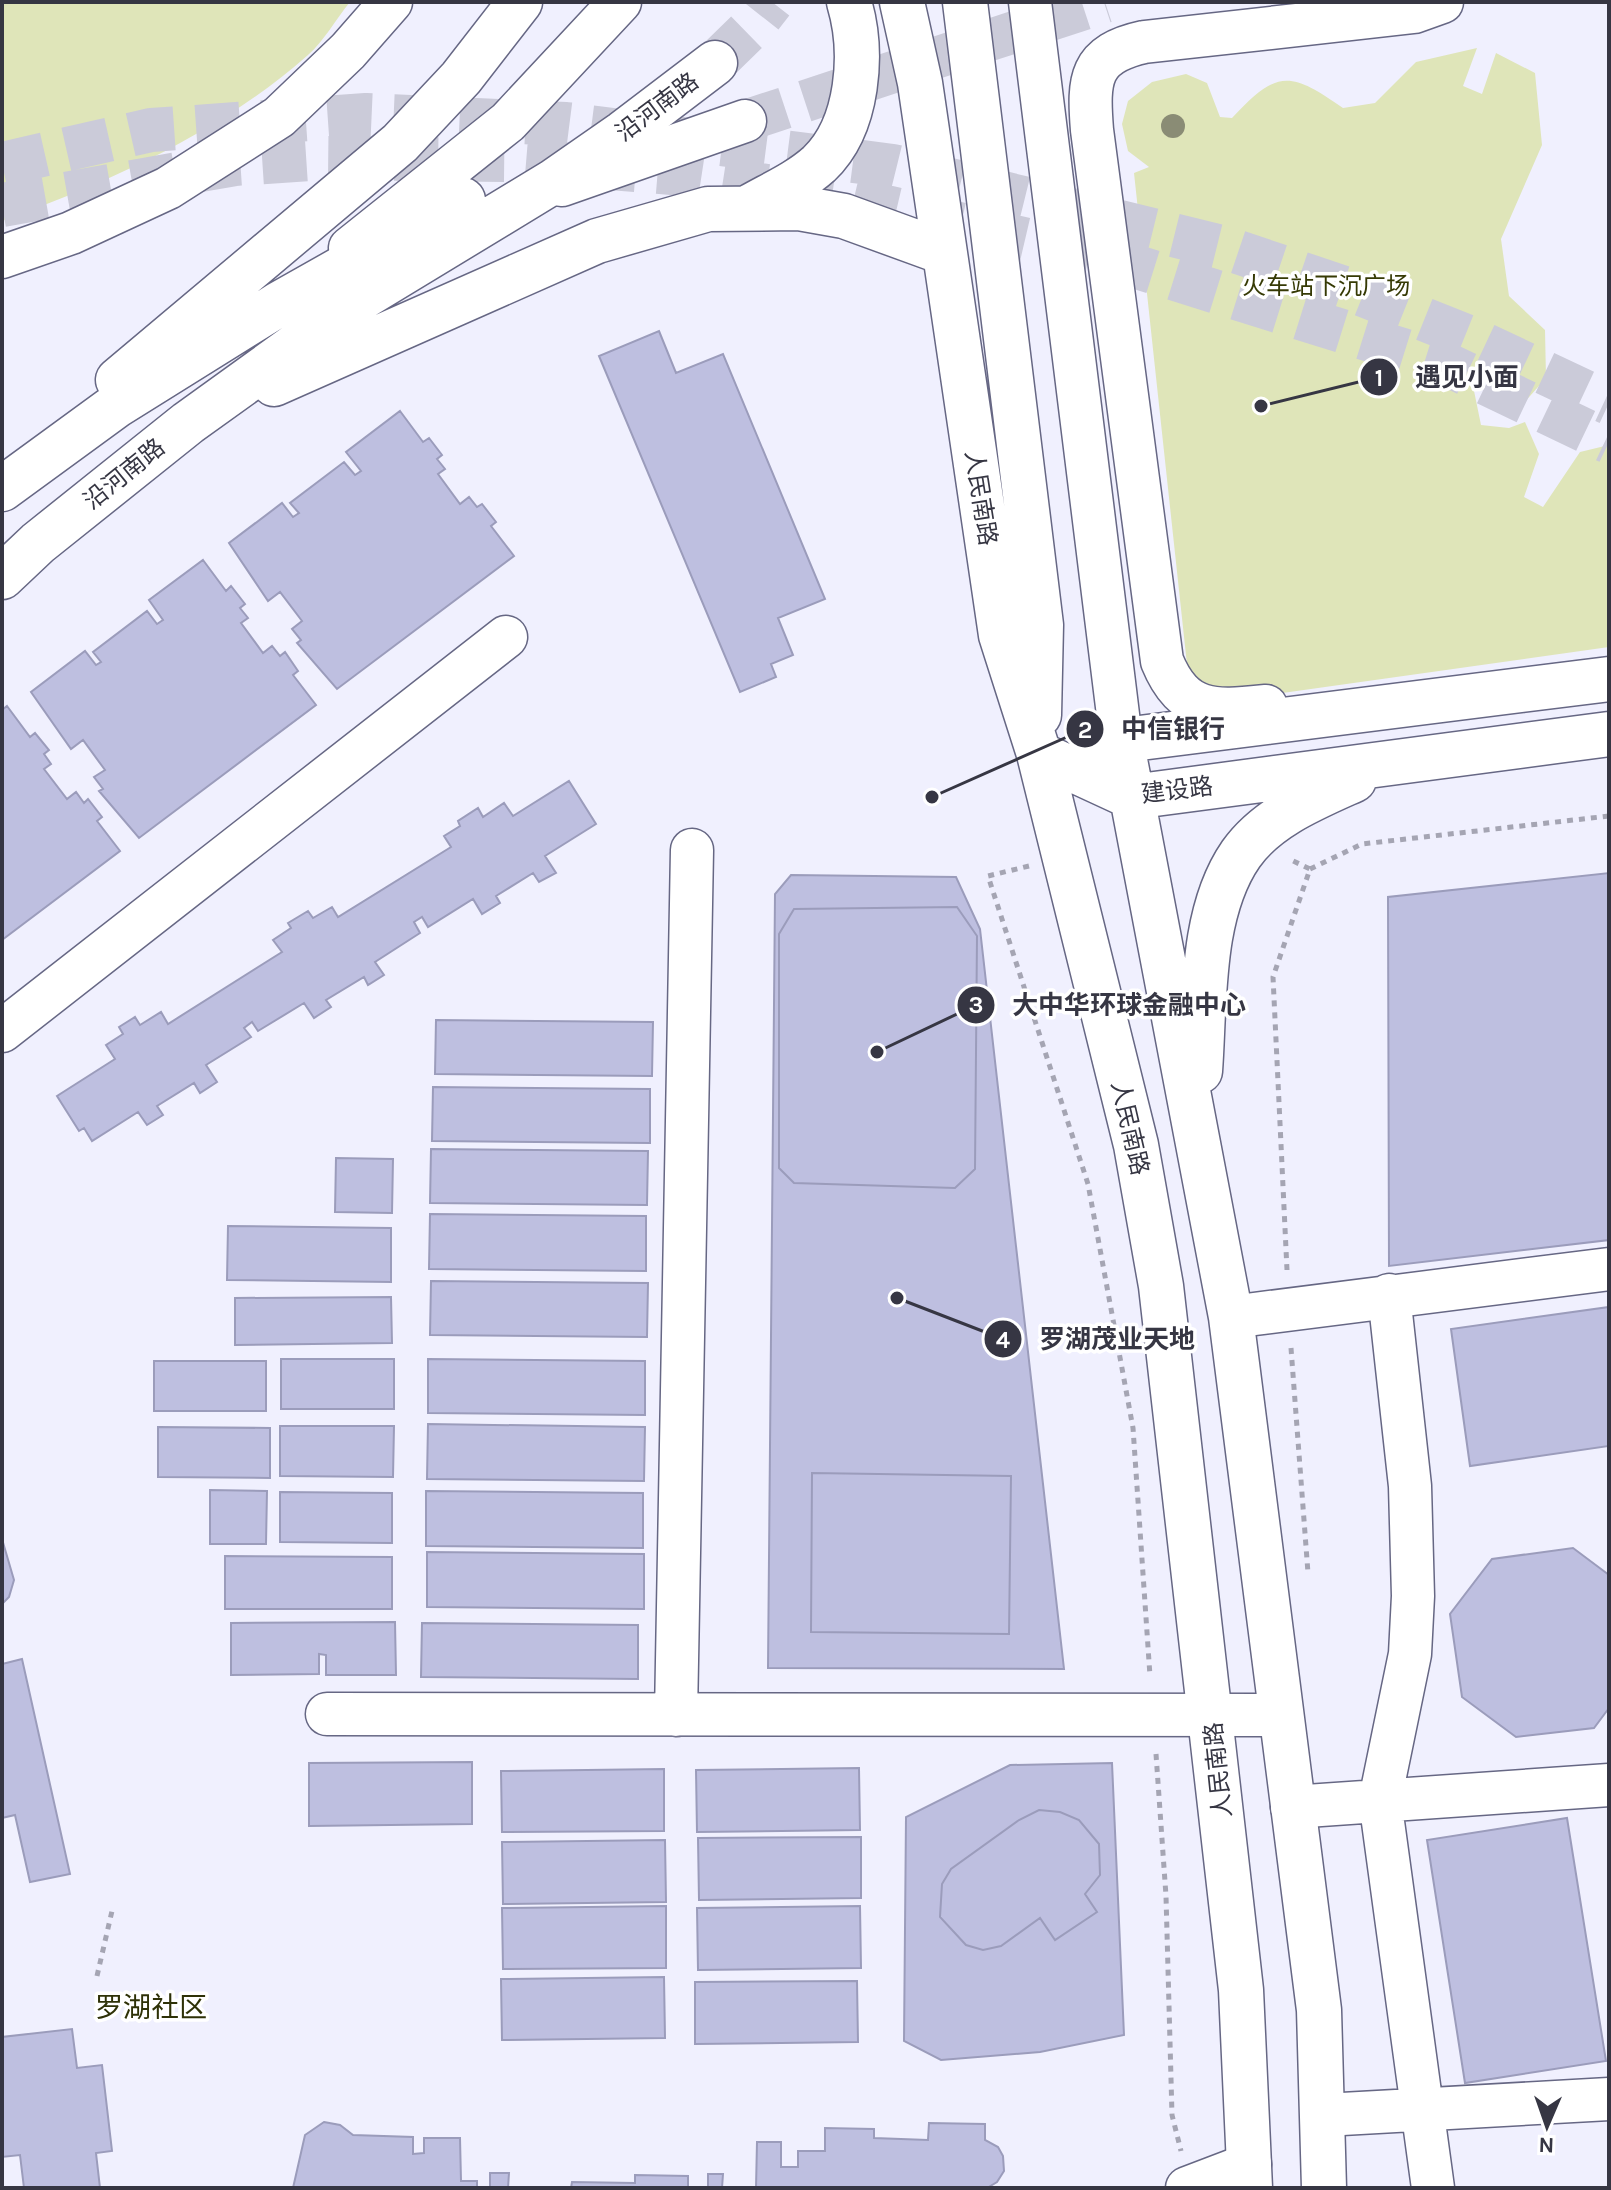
<svg xmlns="http://www.w3.org/2000/svg" width="1611" height="2190" font-family="Karla,'Noto Sans SC',sans-serif">
	<rect width="100%" height="100%" fill="#f0f0fe"/>
	<path fill="#dfe5b9" d="M 2,2 L 350,2 C 336,19 324,41 308,55 C 221,132 110,182 2,221 Z
		M 1477,48 L 1463,86 L 1482,94 L 1496,53 L 1535,73 L 1542,145 L 1501,239 L 1509,296 L 1545,330 L 1546,378 L 1522,405 L 1504,369 L 1473,386 L 1481,425 L 1509,428 L 1525,422 L 1539,454 L 1524,497 L 1543,507 L 1580,452 L 1609,445 L 1609,647 L 1233,700 L 1189,683 L 1134,173 L 1149,167 L 1128,151 L 1122,124 L 1128,101 L 1152,82 L 1186,74 L 1207,83 L 1220,117 L 1232,118 C 1277,70 1289,70 1343,108 L 1375,103 L 1416,62 Z"/>
	<path fill="#bebfe0" stroke="#9b9cbb" stroke-width="2" d="M 659,331 L 676,373 L 723,354 L 825,599 L 778,618 L 793,655 L 771,664 L 776,677 L 740,692 L 599,356 Z
		M 400,411 L 423,442 L 429,438 L 442,455 L 437,459 L 445,469 L 438,474 L 460,504 L 469,497 L 477,507 L 482,504 L 496,522 L 491,526 L 514,556 L 337,689 L 297,643 L 301,640 L 292,629 L 302,621 L 280,592 L 268,601 L 229,543 L 282,503 L 293,517 L 299,513 L 290,503 L 344,462 L 355,475 L 361,471 L 346,452 Z
		M 203,560 L 226,591 L 231,586 L 245,604 L 240,608 L 248,618 L 241,623 L 263,653 L 272,646 L 280,656 L 285,652 L 298,671 L 293,675 L 316,705 L 139,838 L 99,791 L 103,789 L 94,777 L 105,770 L 83,740 L 71,749 L 31,692 L 85,651 L 96,665 L 101,662 L 93,652 L 147,611 L 157,624 L 163,620 L 149,600 Z
		M 7,706 L 30,737 L 35,733 L 49,750 L 44,754 L 51,764 L 44,769 L 67,799 L 76,792 L 84,803 L 88,799 L 102,817 L 97,821 L 120,851 L 2,940 L 2,710 Z
		M 569,781 L 596,824 L 545,856 L 556,873 L 539,882 L 533,873 L 496,896 L 500,903 L 482,914 L 473,899 L 428,927 L 422,917 L 414,922 L 420,933 L 375,962 L 384,975 L 368,985 L 364,977 L 326,1000 L 331,1007 L 314,1018 L 304,1003 L 258,1031 L 252,1022 L 244,1028 L 251,1037 L 206,1065 L 217,1082 L 200,1093 L 194,1083 L 157,1106 L 163,1115 L 147,1125 L 138,1112 L 92,1141 L 84,1128 L 79,1131 L 57,1096 L 115,1059 L 106,1045 L 123,1034 L 119,1027 L 135,1017 L 140,1025 L 161,1012 L 168,1024 L 282,952 L 273,940 L 291,928 L 288,923 L 308,911 L 313,918 L 332,907 L 338,917 L 451,847 L 444,836 L 460,826 L 458,821 L 478,808 L 483,817 L 504,803 L 513,816 Z
		M 1609,873 L 1609,1240 L 1389,1266 L 1388,897 Z
		M 791,875 L 956,877 L 980,929 L 1064,1669 L 768,1668 L 775,894 Z
		M 957,907 L 977,936 L 975,1169 L 955,1188 L 794,1183 L 779,1168 L 779,934 L 794,909 Z
		M 436,1020 L 653,1022 L 652,1076 L 435,1074 Z
		M 433,1087 L 650,1089 L 650,1143 L 432,1141 Z
		M 431,1149 L 648,1151 L 647,1205 L 430,1203 Z
		M 336,1158 L 393,1159 L 392,1213 L 335,1212 Z
		M 430,1214 L 646,1216 L 646,1271 L 429,1269 Z
		M 228,1226 L 391,1228 L 391,1282 L 227,1280 Z
		M 431,1281 L 648,1283 L 647,1337 L 430,1335 Z
		M 391,1297 L 392,1343 L 235,1345 L 235,1298 Z
		M 1609,1307 L 1609,1446 L 1470,1466 L 1451,1329 Z
		M 281,1359 L 394,1359 L 394,1409 L 281,1409 Z
		M 428,1359 L 645,1361 L 645,1415 L 428,1413 Z
		M 154,1361 L 266,1361 L 266,1411 L 154,1411 Z
		M 428,1424 L 645,1427 L 644,1481 L 427,1479 Z
		M 280,1426 L 394,1426 L 393,1477 L 280,1476 Z
		M 158,1427 L 270,1428 L 270,1478 L 158,1477 Z
		M 812,1473 L 1011,1476 L 1009,1634 L 811,1632 Z
		M 210,1490 L 267,1491 L 266,1544 L 210,1544 Z
		M 426,1491 L 643,1493 L 643,1548 L 426,1546 Z
		M 280,1492 L 392,1493 L 392,1543 L 280,1542 Z
		M 2,1539 L 14,1580 L 9,1597 L 2,1604 Z
		M 1573,1548 L 1609,1575 L 1609,1708 L 1594,1728 L 1516,1737 L 1462,1697 L 1450,1614 L 1492,1559 Z
		M 427,1552 L 644,1554 L 644,1609 L 427,1607 Z
		M 225,1556 L 392,1557 L 392,1609 L 225,1609 Z
		M 395,1622 L 396,1675 L 326,1675 L 326,1655 L 319,1654 L 319,1674 L 231,1675 L 231,1623 Z
		M 422,1623 L 638,1625 L 638,1679 L 421,1677 Z
		M 22,1659 L 70,1874 L 30,1882 L 15,1815 L 2,1818 L 2,1664 Z
		M 472,1762 L 472,1824 L 309,1826 L 309,1763 Z
		M 1112,1763 L 1124,2035 L 1040,2052 L 941,2060 L 904,2041 L 906,1817 L 1010,1765 Z
		M 859,1768 L 860,1830 L 697,1832 L 696,1770 Z
		M 664,1769 L 664,1831 L 502,1832 L 501,1771 Z
		M 1039,1810 L 1060,1812 L 1079,1820 L 1099,1844 L 1100,1875 L 1085,1894 L 1097,1912 L 1055,1940 L 1040,1918 L 1001,1946 L 983,1950 L 966,1945 L 940,1917 L 942,1884 L 951,1869 L 1019,1820 Z
		M 1567,1818 L 1606,2061 L 1465,2083 L 1427,1840 Z
		M 861,1837 L 861,1898 L 699,1900 L 698,1838 Z
		M 665,1840 L 666,1902 L 503,1904 L 502,1842 Z
		M 666,1906 L 666,1968 L 503,1969 L 502,1908 Z
		M 860,1906 L 861,1968 L 698,1970 L 697,1908 Z
		M 664,1977 L 665,2038 L 502,2040 L 501,1979 Z
		M 857,1981 L 858,2042 L 695,2044 L 695,1982 Z
		M 72,2029 L 77,2068 L 102,2065 L 112,2151 L 96,2153 L 100,2188 L 24,2188 L 20,2155 L 2,2157 L 2,2037 Z
		M 324,2122 L 340,2125 L 353,2135 L 413,2137 L 413,2154 L 424,2153 L 424,2138 L 460,2138 L 461,2181 L 477,2181 L 477,2188 L 293,2188 L 305,2135 Z
		M 929,2123 L 985,2124 L 985,2140 L 998,2147 L 1003,2156 L 1004,2171 L 997,2182 L 987,2188 L 756,2188 L 757,2142 L 781,2142 L 781,2167 L 798,2167 L 798,2151 L 825,2151 L 825,2128 L 874,2129 L 874,2138 L 928,2140 Z
		M 490,2173 L 509,2173 L 508,2188 L 490,2188 Z
		M 708,2174 L 723,2174 L 722,2188 L 708,2188 Z
		M 635,2175 L 688,2176 L 688,2188 L 571,2188 L 572,2182 L 635,2183 Z"/>
	<g fill="none" stroke-linecap="round" stroke-linejoin="round">
		<path stroke="#cbcbd9" stroke-width="42" stroke-dasharray="42 21" stroke-linecap="butt" d="M 745,121 L 1105,2"/>
		<path stroke="#cbcbd9" stroke-width="44" stroke-dasharray="44 22" stroke-linecap="butt" d="M 715,63 L 754,25 L 772,2"/>
		<path stroke="#cbcbd9" stroke-width="44" stroke-dasharray="44 22" stroke-linecap="butt" d="M 2,164 L 151,130 L 366,115 L 566,124 L 893,166 L 1226,248 L 1356,292 L 1466,336 L 1609,403
			M 2,205 L 235,164 L 325,158 L 514,160 L 695,175 L 852,199 L 1121,262 L 1444,363 L 1609,442"/>
		<defs>
			<path id="minor" d="M 1030,2 L 1121,739
				M 562,185 L 745,121
				M 350,248 L 508,122 L 620,2
				M 2,257 L 71,233 L 168,188 L 279,117 L 348,51 L 391,2
				M 1266,706 C 1215,711 1184,715 1162,661 L 1092,130 C 1088,79 1089,54 1144,42 L 1414,12 L 1442,2
				M 2,1031 L 506,637
				M 1389,1295 L 1410,1486 L 1413,1596 L 1410,1654 L 1380,1800 L 1433,2188
				M 1231,1317 L 1609,1269
				M 327,1714 L 1281,1715
				M 676,1715 L 692,850
				M 1292,1807 L 1609,1785
				M 1324,2115 L 1609,2099
				M 1187,2188 L 1250,2164"/>
			<path id="major" d="M 902,2 L 920,83 L 1001,635 L 1039,754 L 1136,1145 L 1161,1286 L 1241,1990 L 1250,2188
				M 965,2 L 1041,625 L 1039,715
				M 751,206 C 774,193 799,182 819,164 C 859,126 864,52 849,2
				M 118,380 L 400,143 L 461,78 L 520,2
				M 274,384 L 597,241 L 708,209 L 799,208 L 844,216 L 943,252
				M 2,489 L 117,405 L 279,304 L 463,200
				M 2,577 L 38,543 L 188,423 L 363,297 L 554,181 L 623,133 L 715,63
				M 1121,739 L 1231,1317 L 1319,2010 L 1324,2188
				M 1092,744 L 1609,679
				M 1039,754 L 1132,797 L 1609,734
				M 1200,1071 C 1205,1003 1200,913 1241,854 C 1267,817 1314,798 1354,780"/>
		</defs>
		<use href="#minor" stroke="#666784" stroke-width="45"/>
		<use href="#major" stroke="#666784" stroke-width="47"/>
		<path stroke="#a5a5b3" stroke-width="5" stroke-dasharray="6 6" stroke-linecap="butt" d="M 1029,866 L 988,876 L 1088,1184 L 1133,1428 L 1150,1676
			M 1310,869 L 1362,844 L 1609,816
			M 1287,1270 L 1273,977 L 1310,869 L 1289,859
			M 1291,1348 L 1308,1573
			M 1156,1754 L 1166,1896 L 1172,2115 L 1181,2151
			M 97,1976 L 112,1911"/>
		<use href="#minor" stroke="#fff" stroke-width="42"/>
		<use href="#major" stroke="#fff" stroke-width="44"/>
	</g>
	<circle fill="#8a8c75" cx="1173" cy="126" r="12"/>
	<g text-anchor="middle" stroke-width="7" stroke-linejoin="round" paint-order="stroke">
		<g font-size="24" fill="#363643" stroke="#fff">
			<text transform="translate(657 107) rotate(-37)" y="8">沿河南路</text>
			<text transform="translate(124 474) rotate(-39)" y="8">沿河南路</text>
			<text transform="translate(981 498) rotate(81)" y="8">人民南路</text>
			<text transform="translate(1177 790) rotate(-7)" y="8">建设路</text>
			<text transform="translate(1130 1128) rotate(77)" y="8">人民南路</text>
			<text transform="translate(1218 1770) rotate(-96)" y="8">人民南路</text>
		</g>
		<g font-size="24" fill="#363a05" stroke="#fff">
			<text x="1326" y="294">火车站下沉广场</text>
		</g>
		<g font-size="28" fill="#2e3107" stroke="#fff">
			<text x="151" y="2017">罗湖社区</text>
		</g>
	</g>
	<path fill="none" stroke="#363643" stroke-width="3" d="M1261 406L1379 377M932 797L1085 729M877 1052L976 1005M897 1298L1003 1339"/>
	<g fill="#363643" stroke="#fff" stroke-width="3">
		<circle cx="1261" cy="406" r="8"/>
		<circle cx="932" cy="797" r="8"/>
		<circle cx="877" cy="1052" r="8"/>
		<circle cx="897" cy="1298" r="8"/>
		<circle cx="1379" cy="377" r="20"/>
		<circle cx="1085" cy="729" r="20"/>
		<circle cx="976" cy="1005" r="20"/>
		<circle cx="1003" cy="1339" r="20"/>
	</g>
	<g font-size="24" text-anchor="middle" font-weight="bold" fill="#fff">
		<text x="1379" y="386">1</text>
		<text x="1085" y="738">2</text>
		<text x="976" y="1013">3</text>
		<text x="1003" y="1348">4</text>
	</g>
	<g font-size="26" text-anchor="middle" font-weight="bold" fill="#363643" stroke="#fff" stroke-width="7" stroke-linejoin="round" paint-order="stroke">
		<text x="1467" y="386">遇见小面</text>
		<text x="1173" y="738">中信银行</text>
		<text x="1129" y="1014">大中华环球金融中心</text>
		<text x="1117" y="1348">罗湖茂业天地</text>
	</g>
	<rect width="1611" height="2190" fill="none" stroke="#363643" stroke-width="8"/>
	<g transform="translate(1547 2126) rotate(182)" stroke="#ffffff" stroke-width="6" paint-order="stroke">
	<path d="M0-6L14 30L0 20L-14 30Z" fill="#363643"/>
	<text y="-12" font-size="22" font-weight="bold" text-anchor="middle" fill="#363643">N</text>
	</g>
</svg>
